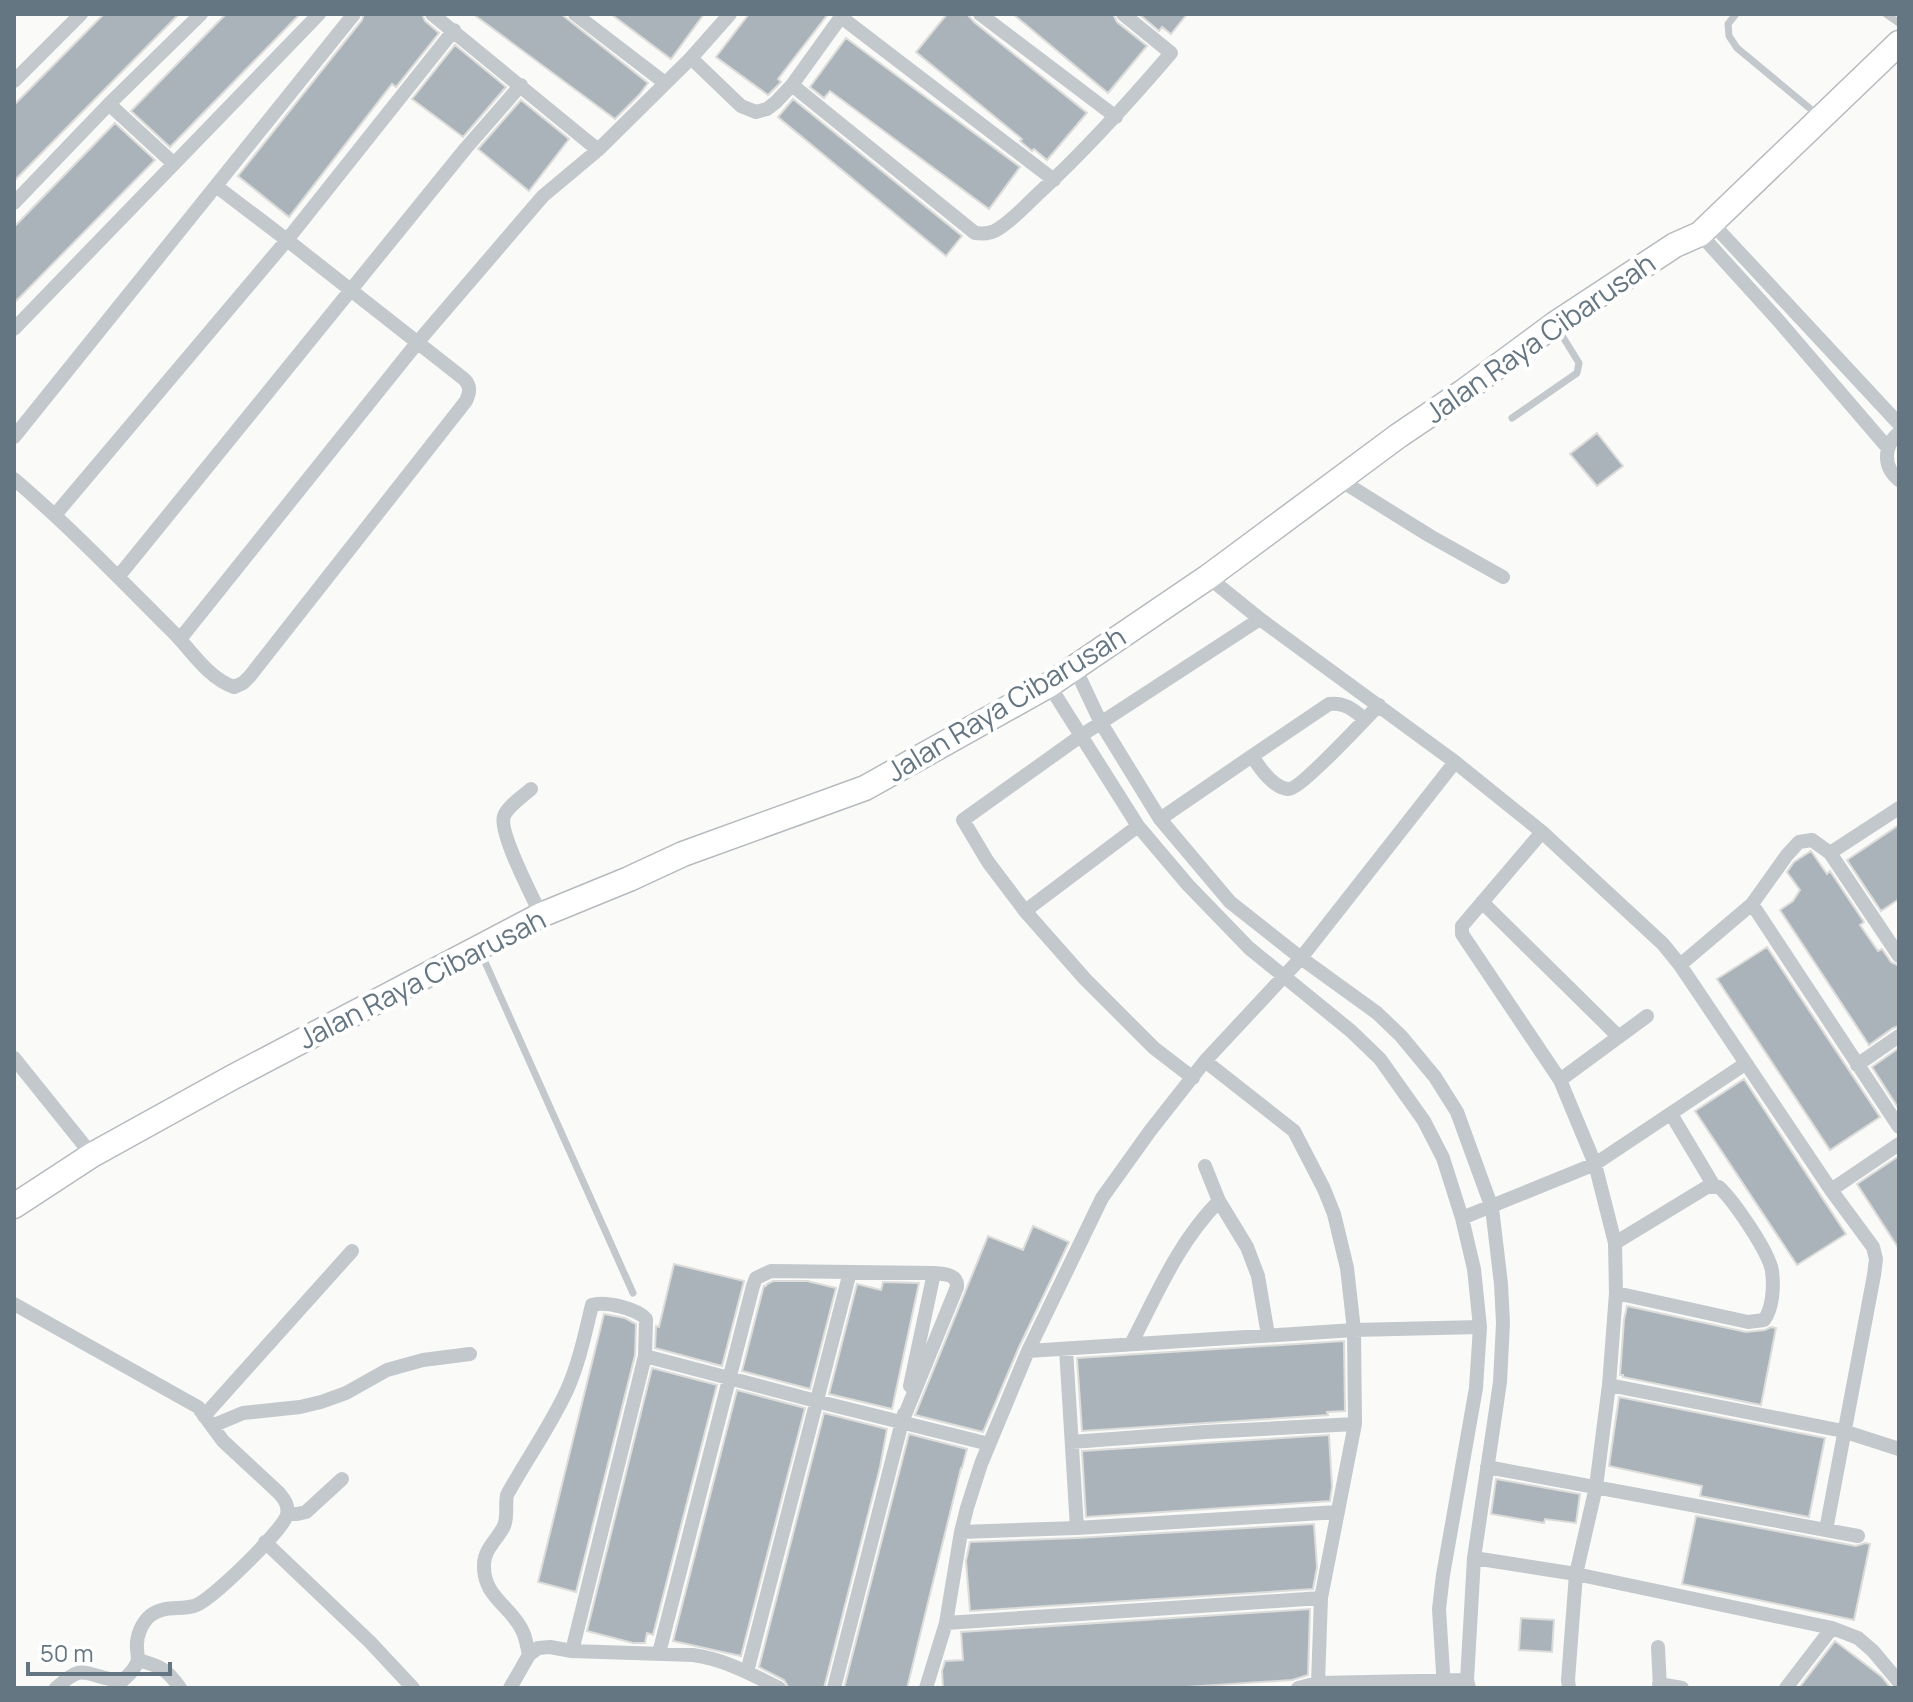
<svg xmlns="http://www.w3.org/2000/svg" width="1913" height="1702" font-family="Manrope,sans-serif">
	<rect width="100%" height="100%" fill="#fafaf8"/>
	<path fill="#aab3b9" stroke="#dcdcda" stroke-width="2" d="M 104,14 L 179,14 L 14,181 L 14,105 Z
		M 226,14 L 300,14 L 170,147 L 131,111 Z
		M 364,14 L 422,14 L 425,21 L 439,33 L 396,87 L 392,84 L 289,217 L 238,176 L 362,20 Z
		M 473,14 L 561,14 L 648,83 L 639,95 L 615,119 Z
		M 611,14 L 704,14 L 671,59 Z
		M 749,14 L 828,14 L 778,79 L 781,82 L 768,95 L 716,57 Z
		M 947,14 L 967,14 L 974,22 L 1087,113 L 1047,160 L 1034,149 L 1032,151 L 1020,141 L 1022,139 L 916,52 Z
		M 1013,14 L 1113,14 L 1117,22 L 1147,46 L 1108,93 Z
		M 1139,14 L 1187,14 L 1171,34 L 1162,27 L 1159,31 Z
		M 846,38 L 1020,167 L 989,209 L 830,91 L 824,98 L 810,87 Z
		M 455,45 L 506,87 L 463,137 L 412,99 Z
		M 793,99 L 962,236 L 946,256 L 778,117 Z
		M 521,100 L 569,139 L 529,191 L 478,149 Z
		M 115,123 L 155,160 L 14,303 L 14,227 Z
		M 1597,433 L 1623,466 L 1597,486 L 1570,454 Z
		M 1899,825 L 1899,899 L 1881,911 L 1847,860 Z
		M 1811,851 L 1827,874 L 1830,871 L 1864,922 L 1860,925 L 1878,951 L 1882,949 L 1891,962 L 1899,966 L 1899,1026 L 1893,1028 L 1869,1045 L 1780,910 L 1793,901 L 1800,890 L 1787,872 L 1794,862 Z
		M 1767,947 L 1880,1117 L 1830,1150 L 1717,979 Z
		M 1899,1048 L 1899,1105 L 1897,1106 L 1872,1067 Z
		M 1744,1079 L 1846,1234 L 1797,1265 L 1695,1111 Z
		M 1899,1156 L 1899,1249 L 1857,1184 Z
		M 1033,1226 L 1069,1242 L 1019,1347 L 983,1432 L 915,1415 L 988,1236 L 1023,1250 Z
		M 674,1264 L 744,1281 L 722,1366 L 655,1348 L 656,1326 L 659,1327 Z
		M 773,1281 L 807,1281 L 836,1288 L 810,1389 L 742,1371 L 763,1289 L 764,1286 L 766,1286 L 767,1284 Z
		M 883,1282 L 919,1283 L 892,1409 L 829,1394 L 857,1284 L 881,1290 Z
		M 1627,1306 L 1746,1332 L 1765,1330 L 1771,1327 L 1776,1328 L 1761,1405 L 1623,1377 L 1623,1375 L 1620,1375 L 1624,1320 Z
		M 604,1314 L 625,1318 L 636,1324 L 635,1355 L 576,1592 L 538,1582 Z
		M 1344,1341 L 1345,1411 L 1327,1412 L 1328,1415 L 1082,1431 L 1077,1358 Z
		M 652,1368 L 717,1385 L 653,1635 L 647,1633 L 645,1643 L 633,1643 L 587,1631 Z
		M 737,1390 L 805,1408 L 741,1656 L 673,1641 Z
		M 1619,1397 L 1825,1438 L 1809,1517 L 1700,1496 L 1702,1486 L 1609,1466 Z
		M 824,1413 L 887,1429 L 880,1467 L 824,1688 L 789,1688 L 784,1680 L 759,1667 Z
		M 909,1434 L 967,1449 L 962,1468 L 961,1468 L 907,1688 L 844,1688 Z
		M 1329,1435 L 1332,1487 L 1330,1501 L 1086,1517 L 1082,1451 Z
		M 1496,1479 L 1580,1494 L 1576,1523 L 1545,1519 L 1544,1523 L 1491,1514 Z
		M 1696,1516 L 1856,1546 L 1865,1543 L 1870,1544 L 1854,1620 L 1682,1584 Z
		M 1314,1524 L 1317,1567 L 1313,1589 L 970,1611 L 966,1561 L 970,1542 L 1077,1538 Z
		M 1310,1609 L 1308,1675 L 1292,1680 L 1172,1688 L 943,1688 L 942,1671 L 945,1661 L 963,1660 L 961,1632 Z
		M 1521,1618 L 1554,1620 L 1552,1652 L 1519,1650 Z
		M 1835,1641 L 1882,1677 L 1891,1688 L 1799,1688 Z"/>
	<g fill="none" stroke-linecap="round" stroke-linejoin="round">
		<defs>
			<path id="primary" d="M 14,1206 L 92,1155 L 233,1077 L 541,915 L 629,879 L 683,854 L 865,788 L 1049,685 L 1208,577 L 1398,436 L 1463,392 L 1555,324 L 1675,245 L 1700,234 L 1899,43"/>
		</defs>
		<use href="#primary" stroke="#b5babe" stroke-width="27"/>
		<path stroke="#c3c8cc" stroke-width="7" d="M 1736,14 L 1728,24 L 1729,36 L 1737,48 L 1819,116
			M 1886,14 L 1899,23
			M 1512,418 L 1577,373 L 1579,363 L 1558,329
			M 481,953 L 633,1293"/>
		<path stroke="#c3c8cc" stroke-width="14" d="M 432,14 L 598,150
			M 575,14 L 665,83
			M 980,14 L 1116,117
			M 841,17 L 1054,180
			M 691,58 L 741,106 L 756,112 L 767,109 L 776,102 L 792,85 L 843,14
			M 14,81 L 81,14
			M 792,85 L 975,233 C 983,234 991,234 998,229 C 1013,220 1027,204 1040,192 C 1087,149 1129,102 1171,53 L 1123,14
			M 109,104 L 174,164
			M 14,203 L 109,104 L 201,14
			M 1711,222 L 1899,424
			M 1700,234 L 1778,320 L 1887,447
			M 14,329 L 319,14
			M 1899,433 C 1883,446 1883,467 1899,480
			M 14,437 L 354,14
			M 14,479 C 69,526 119,578 170,629 C 190,648 207,678 234,687 L 243,683 L 250,676 L 466,401 C 470,392 471,386 464,379 L 287,240 L 216,186
			M 1340,480 L 1430,536 L 1503,577
			M 55,515 L 287,240 L 454,30
			M 118,577 L 466,148 L 521,85
			M 1208,577 L 1260,619 L 1455,762 L 1542,832 L 1663,944 L 1680,965 L 1831,1190 L 1873,1247 L 1876,1259 L 1874,1275 L 1826,1530
			M 180,639 L 417,343 L 543,196 L 598,150 L 691,58 L 730,14
			M 1075,668 L 1101,723 L 1160,819 L 1230,902 L 1301,958 L 1377,1013 L 1401,1036 L 1435,1077 L 1457,1112 L 1492,1208 L 1501,1284 L 1503,1323 L 1500,1382 L 1474,1558 L 1467,1680 L 1469,1688
			M 1049,685 L 1138,826 L 1188,885 L 1249,948 L 1351,1031 L 1380,1059 L 1424,1121 L 1443,1158 L 1462,1218 L 1474,1269 L 1480,1327 L 1476,1388 L 1443,1575 L 1439,1609 L 1444,1688
			M 1252,756 L 1329,704 C 1345,702 1353,710 1365,719
			M 531,789 C 523,796 508,806 504,816 C 498,831 533,898 541,915
			M 1160,819 L 1252,756 C 1259,767 1273,788 1288,789 C 1300,790 1366,718 1379,705
			M 1542,832 L 1462,926 L 1462,934 L 1560,1080 L 1595,1164 L 1615,1243 L 1616,1293 L 1609,1385 L 1596,1487 L 1576,1574 L 1568,1680 L 1569,1688
			M 1830,853 L 1899,808
			M 1482,902 L 1619,1037
			M 1752,904 L 1899,1127
			M 1025,911 L 1138,826
			M 1680,965 L 1752,904 L 1787,855 L 1799,842 L 1812,840 L 1830,853 L 1899,956
			M 14,1058 L 92,1155
			M 1205,1061 L 1294,1131 L 1324,1189 L 1334,1214 L 1347,1268 L 1354,1330 L 1355,1424 L 1321,1598 L 1318,1683
			M 1857,1065 L 1899,1036
			M 1193,1078 L 1154,1048 L 1085,979 L 1025,911 L 988,862 L 963,820 L 1082,735 L 1260,619
			M 1560,1080 L 1647,1016
			M 1671,1114 L 1714,1186
			M 1205,1166 L 1219,1201 L 1247,1247 L 1258,1276 L 1268,1335
			M 1831,1190 L 1899,1144
			M 1462,1218 L 1595,1164 L 1745,1064
			M 1615,1243 L 1707,1187 L 1719,1187 C 1734,1201 1769,1252 1772,1271 C 1774,1286 1773,1308 1764,1320 L 1748,1322 L 1616,1293
			M 14,1304 L 198,1407 L 223,1441 L 279,1493 C 285,1500 289,1506 287,1515 C 282,1531 210,1602 194,1606 C 180,1610 164,1605 151,1615 C 142,1622 136,1636 137,1648 C 137,1650 138,1658 138,1660 C 136,1668 129,1675 123,1680 C 107,1682 89,1670 78,1673 C 70,1675 62,1683 56,1688
			M 1131,1344 C 1157,1294 1179,1241 1219,1201
			M 1066,1349 L 1077,1528
			M 1028,1351 L 1354,1330 L 1480,1327
			M 645,1356 L 816,1401 L 989,1444
			M 1609,1385 L 1843,1431 L 1899,1449
			M 910,1386 L 934,1273
			M 204,1416 L 352,1251
			M 212,1426 L 243,1413 L 300,1407 L 321,1402 L 346,1393 L 387,1370 L 423,1360 L 470,1354
			M 1072,1442 L 1205,1432 L 1355,1424
			M 1487,1467 L 1858,1536
			M 287,1514 L 297,1514 L 306,1512 L 342,1479
			M 961,1532 L 1077,1528 L 1338,1512
			M 265,1542 L 370,1642 L 413,1688
			M 1474,1558 L 1576,1574 L 1832,1628 L 1858,1638 L 1873,1651 L 1899,1682
			M 946,1623 L 1321,1598
			M 1658,1647 L 1660,1688
			M 659,1653 L 753,1286 L 756,1278 L 771,1271 L 934,1273 C 944,1274 958,1274 957,1287 L 902,1422
			M 529,1655 C 527,1647 526,1637 522,1630 C 511,1606 483,1597 484,1565 C 484,1549 497,1540 504,1526 C 508,1517 505,1505 507,1495 C 526,1460 550,1427 567,1390 C 579,1363 585,1334 592,1305 C 605,1301 636,1308 646,1319 L 645,1356 L 572,1651
			M 138,1660 C 160,1666 167,1669 180,1688
			M 747,1672 L 850,1272
			M 1659,1684 L 1682,1688
			M 510,1688 L 529,1655 L 538,1648 L 550,1647 L 572,1651 L 693,1655 C 724,1659 751,1674 779,1688
			M 834,1688 L 904,1414
			M 926,1688 L 946,1623 L 961,1532 L 967,1508 L 981,1464 L 1028,1351 L 1102,1198 L 1150,1131 L 1205,1061 L 1301,958 L 1455,762
			M 1298,1688 L 1318,1683 L 1467,1680
			M 1786,1688 L 1832,1628"/>
		<use href="#primary" stroke="#fff" stroke-width="24"/>
	</g>
	<g text-anchor="middle" stroke-width="8" stroke-linejoin="round" paint-order="stroke">
		<g font-size="28" fill="#657683" stroke="#fff">
			<text transform="translate(1540 338) rotate(-35)" y="10">Jalan Raya Cibarusah</text>
			<text transform="translate(1006 704) rotate(-31)" y="10">Jalan Raya Cibarusah</text>
			<text transform="translate(422 979) rotate(-27)" y="10">Jalan Raya Cibarusah</text>
		</g>
	</g>
	<rect width="1913" height="1702" fill="none" stroke="#657683" stroke-width="32"/>
	<path d="M28 1662v12h142v-12" fill="none" stroke="#657683" stroke-width="4"/>
	<text x="40" y="1662" font-size="24" fill="#657683" stroke="#ffffff" stroke-width="6" paint-order="stroke">50 m</text>
</svg>
